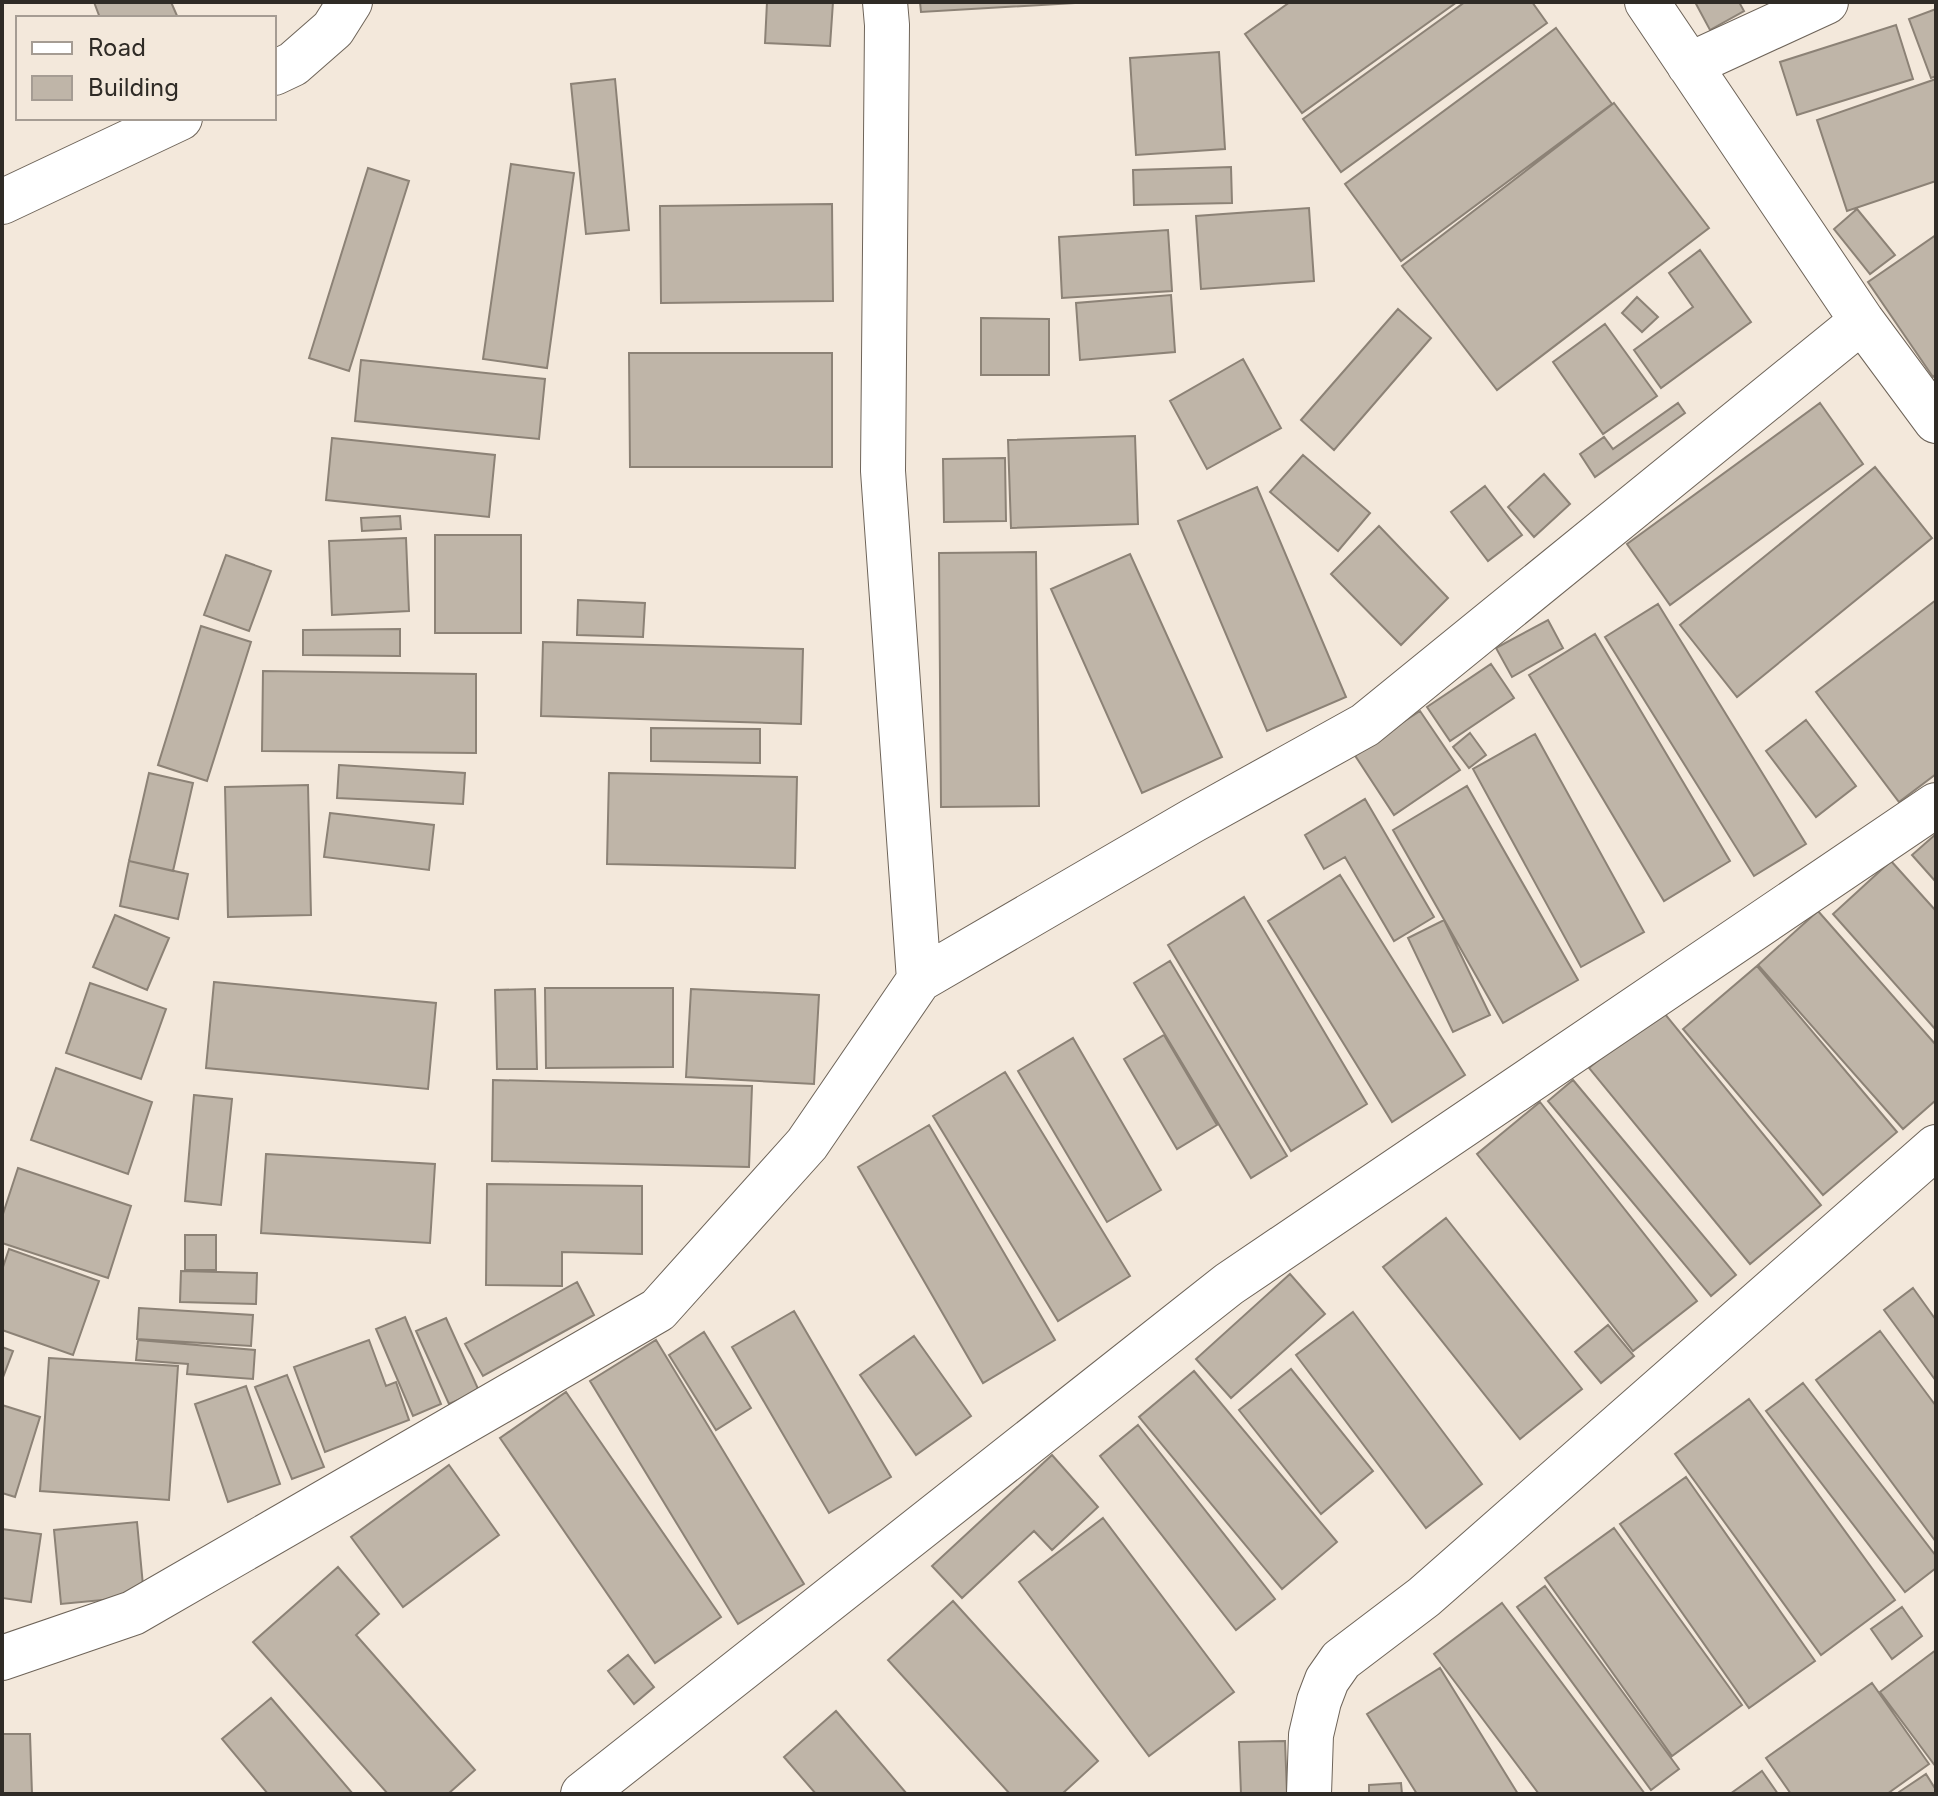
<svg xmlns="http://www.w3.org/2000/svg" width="1938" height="1796" font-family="Inter,sans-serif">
	<rect width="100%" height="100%" fill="#f3e8db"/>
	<path fill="#bfb5a8" stroke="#8c8276" stroke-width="2" d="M 94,2 L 171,2 L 178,18 L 100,18 Z
		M 767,2 L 833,2 L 830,46 L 765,43 Z
		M 920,2 L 1092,2 L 921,12 Z
		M 1290,2 L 1457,2 L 1302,113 L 1245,34 Z
		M 1465,2 L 1532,2 L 1547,23 L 1341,172 L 1303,119 Z
		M 1695,2 L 1739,2 L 1744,11 L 1710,30 Z
		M 1936,9 L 1936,76 L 1931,78 L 1909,19 Z
		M 1896,25 L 1913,79 L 1797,115 L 1780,62 Z
		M 1556,28 L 1612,104 L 1401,261 L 1345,184 Z
		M 1219,52 L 1225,149 L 1136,155 L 1130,58 Z
		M 615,79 L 629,230 L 586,234 L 571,84 Z
		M 1936,79 L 1936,181 L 1847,211 L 1817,120 Z
		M 1614,103 L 1709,228 L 1497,390 L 1402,266 Z
		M 511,164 L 574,173 L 547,368 L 483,359 Z
		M 1231,167 L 1232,203 L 1134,205 L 1133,170 Z
		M 368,168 L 409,181 L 349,371 L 309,358 Z
		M 832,204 L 833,301 L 661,303 L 660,206 Z
		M 1309,208 L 1314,281 L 1201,289 L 1196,216 Z
		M 1857,209 L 1895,255 L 1870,274 L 1834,229 Z
		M 1168,230 L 1172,291 L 1062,298 L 1059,237 Z
		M 1936,235 L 1936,374 L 1933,377 L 1868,282 Z
		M 1700,250 L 1751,322 L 1661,388 L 1634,350 L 1693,307 L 1669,273 Z
		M 1171,295 L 1175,352 L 1080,360 L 1076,303 Z
		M 1637,297 L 1658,317 L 1642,332 L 1622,313 Z
		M 1398,309 L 1431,338 L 1334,450 L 1301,420 Z
		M 981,318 L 1049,319 L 1049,375 L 981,375 Z
		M 1605,324 L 1657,396 L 1603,434 L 1553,362 Z
		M 629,353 L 832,353 L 832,467 L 630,467 Z
		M 1243,359 L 1281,428 L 1207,469 L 1170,401 Z
		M 361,360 L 545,379 L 539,439 L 355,421 Z
		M 1678,403 L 1685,413 L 1595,477 L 1580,454 L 1604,437 L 1613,449 Z
		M 1820,403 L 1863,464 L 1670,605 L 1627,544 Z
		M 1135,436 L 1138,524 L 1011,528 L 1008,440 Z
		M 332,438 L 495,455 L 489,517 L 326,500 Z
		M 1303,455 L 1370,513 L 1338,551 L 1270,492 Z
		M 1005,458 L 1006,521 L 944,522 L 943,459 Z
		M 1875,467 L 1932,538 L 1737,697 L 1680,625 Z
		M 1544,474 L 1570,504 L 1534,537 L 1508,507 Z
		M 1485,486 L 1522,535 L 1488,561 L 1451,512 Z
		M 1257,487 L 1346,697 L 1267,731 L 1178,521 Z
		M 400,516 L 401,529 L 362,531 L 361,518 Z
		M 1379,526 L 1448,598 L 1401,645 L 1331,574 Z
		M 435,535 L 521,535 L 521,633 L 435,633 Z
		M 406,538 L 409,611 L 332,615 L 329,541 Z
		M 1036,552 L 1039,806 L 941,807 L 939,553 Z
		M 1130,554 L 1222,757 L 1142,793 L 1051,589 Z
		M 226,555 L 271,571 L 249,631 L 204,615 Z
		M 578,600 L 645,603 L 643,637 L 577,635 Z
		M 1936,600 L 1936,774 L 1899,802 L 1816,692 Z
		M 1658,604 L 1806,844 L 1754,876 L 1605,637 Z
		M 1548,620 L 1563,648 L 1512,677 L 1496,648 Z
		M 201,626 L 251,642 L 207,781 L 158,765 Z
		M 400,629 L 400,656 L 303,655 L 303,630 Z
		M 1595,634 L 1730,861 L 1664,901 L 1529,675 Z
		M 543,642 L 803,649 L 801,724 L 541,716 Z
		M 1491,664 L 1514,698 L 1450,741 L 1427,707 Z
		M 263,671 L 476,674 L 476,753 L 262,751 Z
		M 1420,711 L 1460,770 L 1394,815 L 1354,754 Z
		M 1806,720 L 1856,786 L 1816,817 L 1766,751 Z
		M 651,728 L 760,729 L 760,763 L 651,761 Z
		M 1470,733 L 1486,755 L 1469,768 L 1453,747 Z
		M 1535,734 L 1644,932 L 1581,967 L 1473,769 Z
		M 339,765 L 465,773 L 463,804 L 337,798 Z
		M 149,773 L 193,783 L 173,871 L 129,861 Z
		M 609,773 L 797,777 L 795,868 L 607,864 Z
		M 308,785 L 311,915 L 228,917 L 225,787 Z
		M 1467,786 L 1578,980 L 1503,1023 L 1393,830 Z
		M 1365,799 L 1434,917 L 1394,941 L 1345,857 L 1324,869 L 1305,835 Z
		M 330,813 L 434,825 L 429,870 L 324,857 Z
		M 1936,834 L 1936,882 L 1912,855 Z
		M 129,861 L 188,874 L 178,919 L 120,906 Z
		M 1891,861 L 1936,911 L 1936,1030 L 1833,914 Z
		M 1340,875 L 1465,1075 L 1392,1122 L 1268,921 Z
		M 1244,897 L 1367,1104 L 1291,1151 L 1168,945 Z
		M 1818,911 L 1936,1045 L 1936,1100 L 1903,1129 L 1758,965 Z
		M 115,915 L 169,938 L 147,990 L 93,967 Z
		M 1444,920 L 1490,1015 L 1453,1032 L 1408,938 Z
		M 1170,961 L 1287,1156 L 1251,1178 L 1134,983 Z
		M 1757,966 L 1897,1132 L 1823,1195 L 1683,1029 Z
		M 214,982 L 436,1003 L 428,1089 L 206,1068 Z
		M 90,983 L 166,1009 L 141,1079 L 66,1053 Z
		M 545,988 L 673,988 L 673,1067 L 546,1068 Z
		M 535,989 L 537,1069 L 497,1069 L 495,990 Z
		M 691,989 L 819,995 L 814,1084 L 686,1077 Z
		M 1660,1008 L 1821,1205 L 1750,1264 L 1589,1068 Z
		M 1164,1035 L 1217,1125 L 1177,1149 L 1124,1059 Z
		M 1073,1038 L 1161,1190 L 1107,1222 L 1018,1071 Z
		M 56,1068 L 152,1102 L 128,1174 L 31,1140 Z
		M 1005,1072 L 1130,1276 L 1058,1321 L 933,1116 Z
		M 493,1080 L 752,1086 L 749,1167 L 492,1161 Z
		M 1573,1080 L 1736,1275 L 1711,1296 L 1548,1101 Z
		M 194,1095 L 232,1099 L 221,1205 L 185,1201 Z
		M 1540,1102 L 1697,1301 L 1633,1351 L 1477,1154 Z
		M 929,1125 L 1055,1340 L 983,1383 L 858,1167 Z
		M 266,1154 L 435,1164 L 430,1243 L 261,1233 Z
		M 18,1168 L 131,1206 L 108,1278 L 2,1243 L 2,1217 Z
		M 487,1184 L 642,1186 L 642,1254 L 562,1252 L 562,1286 L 486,1285 Z
		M 1446,1218 L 1582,1389 L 1520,1439 L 1383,1267 Z
		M 185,1235 L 216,1235 L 216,1270 L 185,1270 Z
		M 9,1249 L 99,1281 L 73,1355 L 2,1330 L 2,1270 Z
		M 181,1271 L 257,1273 L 256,1304 L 180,1302 Z
		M 1290,1274 L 1325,1314 L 1231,1398 L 1196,1359 Z
		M 577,1282 L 594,1315 L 483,1376 L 465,1344 Z
		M 1913,1288 L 1936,1320 L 1936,1381 L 1884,1310 Z
		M 139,1308 L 253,1315 L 251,1346 L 137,1339 Z
		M 794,1311 L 891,1477 L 829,1513 L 732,1347 Z
		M 1353,1312 L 1482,1484 L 1426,1528 L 1296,1355 Z
		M 405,1317 L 441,1404 L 413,1416 L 376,1329 Z
		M 446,1318 L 479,1391 L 449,1404 L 416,1331 Z
		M 1608,1325 L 1634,1356 L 1601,1383 L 1575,1352 Z
		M 1880,1331 L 1936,1406 L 1936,1542 L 1816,1380 Z
		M 704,1332 L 751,1408 L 716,1430 L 669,1355 Z
		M 914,1336 L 971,1416 L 916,1455 L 860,1375 Z
		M 138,1340 L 255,1350 L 253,1379 L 187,1374 L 188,1364 L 136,1360 Z
		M 369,1340 L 386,1386 L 396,1382 L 409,1420 L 325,1452 L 294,1367 Z
		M 656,1340 L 804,1584 L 738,1624 L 590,1381 Z
		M 2,1347 L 13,1351 L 2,1380 Z
		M 49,1358 L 178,1366 L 169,1500 L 40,1491 Z
		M 1291,1369 L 1373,1471 L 1321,1514 L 1239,1410 Z
		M 1194,1371 L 1337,1542 L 1282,1589 L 1139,1417 Z
		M 287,1375 L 324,1467 L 292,1479 L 255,1387 Z
		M 1803,1383 L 1936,1556 L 1936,1568 L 1905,1592 L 1766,1411 Z
		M 246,1386 L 280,1484 L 228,1502 L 195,1404 Z
		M 566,1392 L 721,1617 L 655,1663 L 500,1438 Z
		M 1749,1399 L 1895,1600 L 1821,1655 L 1675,1454 Z
		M 2,1405 L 40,1417 L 15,1497 L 2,1493 Z
		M 1138,1425 L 1275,1599 L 1236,1630 L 1100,1456 Z
		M 1052,1455 L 1098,1507 L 1052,1550 L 1034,1531 L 962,1598 L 932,1566 Z
		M 449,1465 L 499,1535 L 403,1607 L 351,1537 Z
		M 1686,1477 L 1815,1661 L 1749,1708 L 1620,1524 Z
		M 1103,1518 L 1234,1692 L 1149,1756 L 1019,1582 Z
		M 137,1522 L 144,1596 L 61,1604 L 54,1530 Z
		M 1614,1528 L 1742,1705 L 1672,1756 L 1545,1578 Z
		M 2,1529 L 41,1534 L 31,1602 L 2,1598 Z
		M 338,1567 L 379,1614 L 356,1635 L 475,1770 L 448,1794 L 388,1794 L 253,1642 Z
		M 1545,1586 L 1679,1769 L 1651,1790 L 1517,1607 Z
		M 953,1601 L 1098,1761 L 1062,1794 L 1010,1794 L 888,1660 Z
		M 1502,1603 L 1645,1794 L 1539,1794 L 1434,1654 Z
		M 1902,1607 L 1922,1636 L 1892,1659 L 1871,1629 Z
		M 1936,1650 L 1936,1767 L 1880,1692 Z
		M 628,1655 L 654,1687 L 634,1704 L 608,1671 Z
		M 1440,1668 L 1518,1794 L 1417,1794 L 1367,1714 Z
		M 1872,1683 L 1929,1764 L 1887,1794 L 1791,1794 L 1766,1758 Z
		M 271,1698 L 353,1794 L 268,1794 L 222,1739 Z
		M 836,1711 L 907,1794 L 816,1794 L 784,1757 Z
		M 2,1734 L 30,1734 L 32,1794 L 2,1794 Z
		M 1285,1741 L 1287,1794 L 1241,1794 L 1239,1742 Z
		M 1762,1771 L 1778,1794 L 1730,1794 Z
		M 1926,1774 L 1936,1790 L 1936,1794 L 1900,1794 L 1899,1792 Z
		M 1401,1783 L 1402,1794 L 1369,1794 L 1369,1785 Z"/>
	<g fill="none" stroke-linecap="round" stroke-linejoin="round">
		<defs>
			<path id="street" d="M 885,2 L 887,25 L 883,471 L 919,980
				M 1647,2 L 1862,321 L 1936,421
				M 1689,65 L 1826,2
				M 274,73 L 293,64 L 333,29 L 350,2
				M 2,202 L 180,118
				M 2,1658 L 133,1613 L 658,1310 L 807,1144 L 919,980 L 1192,821 L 1365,725 L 1862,321
				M 583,1794 L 1229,1284 L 1936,805
				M 1309,1794 L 1311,1735 L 1319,1701 L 1327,1680 L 1341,1660 L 1424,1597 L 1936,1147"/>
		</defs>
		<use href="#street" stroke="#6e6459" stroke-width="46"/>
		<use href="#street" stroke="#fff" stroke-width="44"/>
	</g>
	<rect width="1938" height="1796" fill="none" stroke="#2f2b26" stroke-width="8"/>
	<rect x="16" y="16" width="260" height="104" fill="#f3e8db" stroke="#a59c93" stroke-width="2"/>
	<rect x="32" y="42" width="40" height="12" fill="#ffffff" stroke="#a59c93" stroke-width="2"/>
	<text x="88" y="56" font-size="24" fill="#2f2b26">Road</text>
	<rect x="32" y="76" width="40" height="24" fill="#bfb5a8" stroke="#a59c93" stroke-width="2"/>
	<text x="88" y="96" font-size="24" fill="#2f2b26">Building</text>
</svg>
